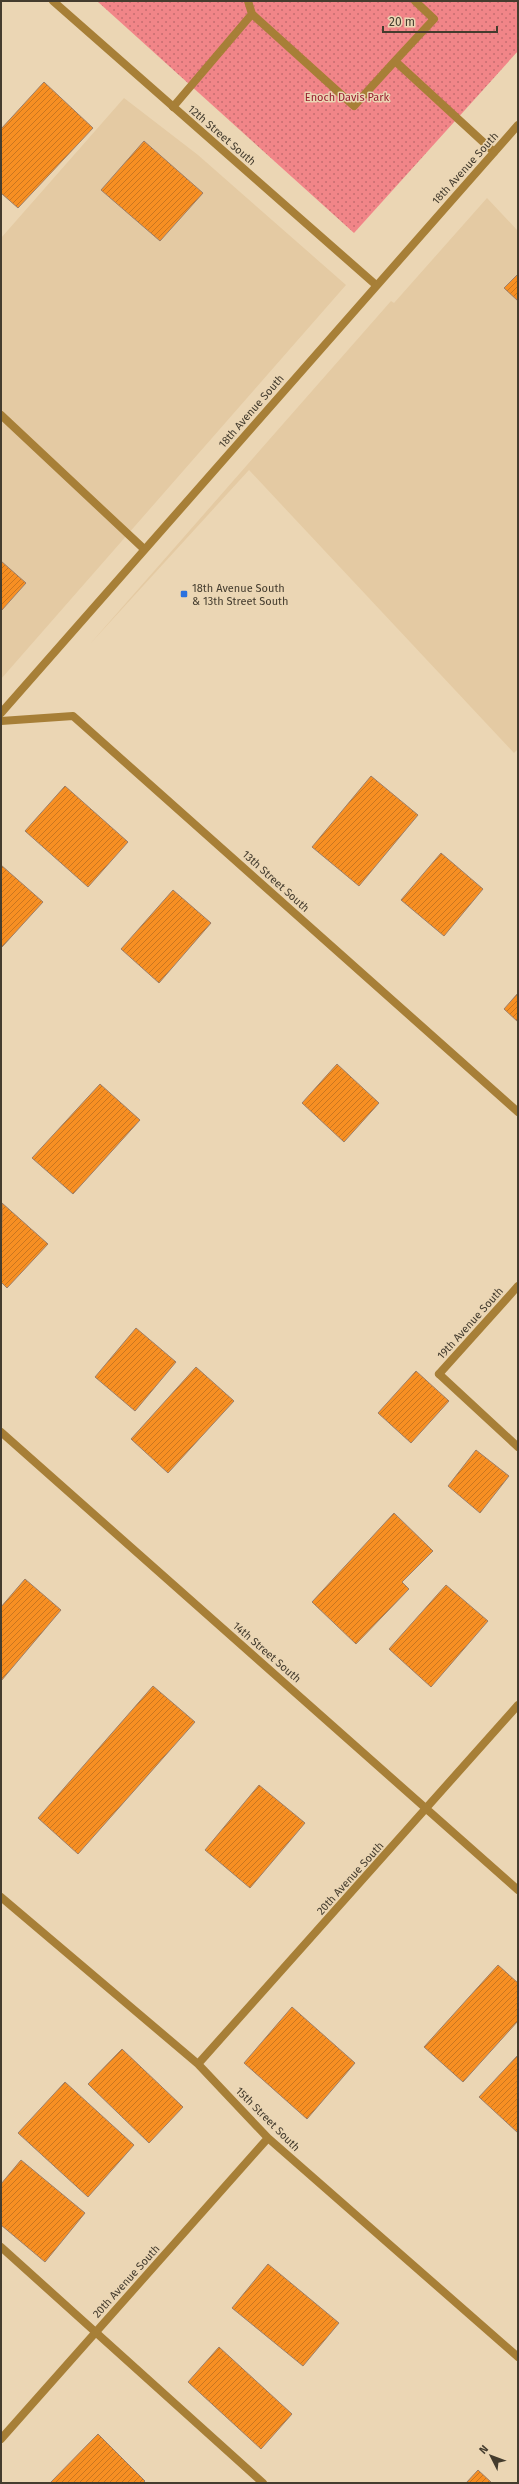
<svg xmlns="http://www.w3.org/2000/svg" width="519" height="2484" font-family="'Fira Sans',sans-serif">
	<defs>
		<pattern id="park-dots" width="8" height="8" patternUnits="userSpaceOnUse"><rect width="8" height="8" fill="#f18588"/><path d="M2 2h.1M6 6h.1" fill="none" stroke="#c56e70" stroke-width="1.8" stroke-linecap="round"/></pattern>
		<pattern id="building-hatch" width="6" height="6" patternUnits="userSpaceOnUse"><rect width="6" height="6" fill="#f78f23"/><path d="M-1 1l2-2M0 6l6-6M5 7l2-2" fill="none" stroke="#ca761f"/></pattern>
	</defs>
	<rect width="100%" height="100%" fill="#ebd6b4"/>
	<path fill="#e4caa3" d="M 124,98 L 198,155 L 346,285 L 1,679 L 1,238 Z
		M 487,198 L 518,231 L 518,749 L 514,753 L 249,470 L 90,644 L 391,301 L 394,303 Z"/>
	<path fill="url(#park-dots)" d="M 97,1 L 518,1 L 518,51 L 354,233 Z"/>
	<path fill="url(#building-hatch)" stroke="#9e7f68" d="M 44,82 L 93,128 L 18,208 L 1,193 L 1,129 Z
		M 144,141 L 203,193 L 160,241 L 101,190 Z
		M 518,274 L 518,301 L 504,288 Z
		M 1,561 L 26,583 L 1,611 Z
		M 371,776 L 418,815 L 359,886 L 312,847 Z
		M 65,786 L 128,842 L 88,887 L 25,831 Z
		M 441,853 L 483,889 L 444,936 L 401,900 Z
		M 1,865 L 43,902 L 2,947 L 1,946 Z
		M 173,890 L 211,923 L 159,983 L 121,949 Z
		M 518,993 L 518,1022 L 504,1009 Z
		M 337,1064 L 379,1103 L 344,1142 L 302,1103 Z
		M 100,1084 L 140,1120 L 73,1194 L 32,1158 Z
		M 2,1203 L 48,1244 L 7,1288 L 1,1282 Z
		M 136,1328 L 176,1362 L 135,1411 L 95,1377 Z
		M 196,1367 L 234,1401 L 168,1473 L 131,1439 Z
		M 416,1371 L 449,1401 L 411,1443 L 378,1413 Z
		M 476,1450 L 509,1476 L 480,1513 L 448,1486 Z
		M 394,1513 L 433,1551 L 402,1582 L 409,1589 L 356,1644 L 312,1602 Z
		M 25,1579 L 61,1610 L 1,1681 L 1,1607 Z
		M 446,1585 L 488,1621 L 431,1687 L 389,1649 Z
		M 153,1686 L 195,1722 L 78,1854 L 38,1818 Z
		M 259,1785 L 305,1823 L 250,1888 L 205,1850 Z
		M 498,1965 L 518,1983 L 518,2021 L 463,2082 L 424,2047 Z
		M 292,2007 L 355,2063 L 307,2119 L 244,2063 Z
		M 122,2049 L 183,2107 L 149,2143 L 88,2084 Z
		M 518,2055 L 518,2133 L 479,2097 Z
		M 65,2082 L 134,2145 L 88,2197 L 18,2133 Z
		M 21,2160 L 85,2213 L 45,2262 L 1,2225 L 1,2184 Z
		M 268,2264 L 339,2323 L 303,2366 L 232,2308 Z
		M 219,2347 L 292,2414 L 261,2449 L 188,2382 Z
		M 98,2434 L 145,2481 L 143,2483 L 50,2483 Z
		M 478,2470 L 492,2483 L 466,2483 Z"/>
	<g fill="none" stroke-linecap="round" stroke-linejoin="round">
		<path stroke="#a77f37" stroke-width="8" d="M 248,1 L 252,14
			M 395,61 L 434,19 L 415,1
			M 173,107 L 252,14 L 354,106 L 395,61 L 494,152
			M 1,415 L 144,549
			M 439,1374 L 518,1447
			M 1,2247 L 263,2483"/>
		<path stroke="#a77f37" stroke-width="8" d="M 53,1 L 376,285
			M 1,721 L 73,716 L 518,1112
			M 439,1374 L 518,1286
			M 1,1432 L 518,1890
			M 1,1897 L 198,2064 L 268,2138 L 518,2357
			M 198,2064 L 518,1705
			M 1,2439 L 268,2138"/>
		<path stroke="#a77f37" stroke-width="8" d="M 1,713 L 518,125"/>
	</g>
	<rect fill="#2b71de" stroke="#ebd6b4" stroke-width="1.5" x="180" y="590" width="8" height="8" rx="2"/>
	<g text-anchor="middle" stroke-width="3" stroke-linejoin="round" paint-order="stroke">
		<g font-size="11" fill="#961b2e" stroke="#ebd6b4">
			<text x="347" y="101">Enoch Davis Park</text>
		</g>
		<g font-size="11" fill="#443c2e" stroke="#ebd6b4">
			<text transform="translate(222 135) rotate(41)" y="4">12th Street South</text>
			<text transform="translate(465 168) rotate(-48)" y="4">18th Avenue South</text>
			<text transform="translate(251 411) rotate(-49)" y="4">18th Avenue South</text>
			<text transform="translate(276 881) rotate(42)" y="4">13th Street South</text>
			<text transform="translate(470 1323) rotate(-48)" y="4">19th Avenue South</text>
			<text transform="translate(267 1652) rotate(41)" y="4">14th Street South</text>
			<text transform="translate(350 1878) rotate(-48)" y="4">20th Avenue South</text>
			<text transform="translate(268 2119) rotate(45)" y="4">15th Street South</text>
			<text transform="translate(126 2281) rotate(-48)" y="4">20th Avenue South</text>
		</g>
		<g font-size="11" fill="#443c2e" stroke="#ebd6b4" text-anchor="start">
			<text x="192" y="592">18th Avenue South<tspan x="192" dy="13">&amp; 13th Street South</tspan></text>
		</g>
	</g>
	<rect width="519" height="2484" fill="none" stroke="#443c2e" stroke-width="4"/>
	<g transform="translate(491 2456) rotate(312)" stroke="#ebd6b4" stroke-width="3" paint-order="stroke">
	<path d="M0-3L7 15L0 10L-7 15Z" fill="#443c2e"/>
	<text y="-6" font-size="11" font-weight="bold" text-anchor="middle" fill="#443c2e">N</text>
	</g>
	<path d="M383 26v6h114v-6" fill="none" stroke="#443c2e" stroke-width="2"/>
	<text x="389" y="26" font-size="12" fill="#443c2e" stroke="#ebd6b4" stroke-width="3" paint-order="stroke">20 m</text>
</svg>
